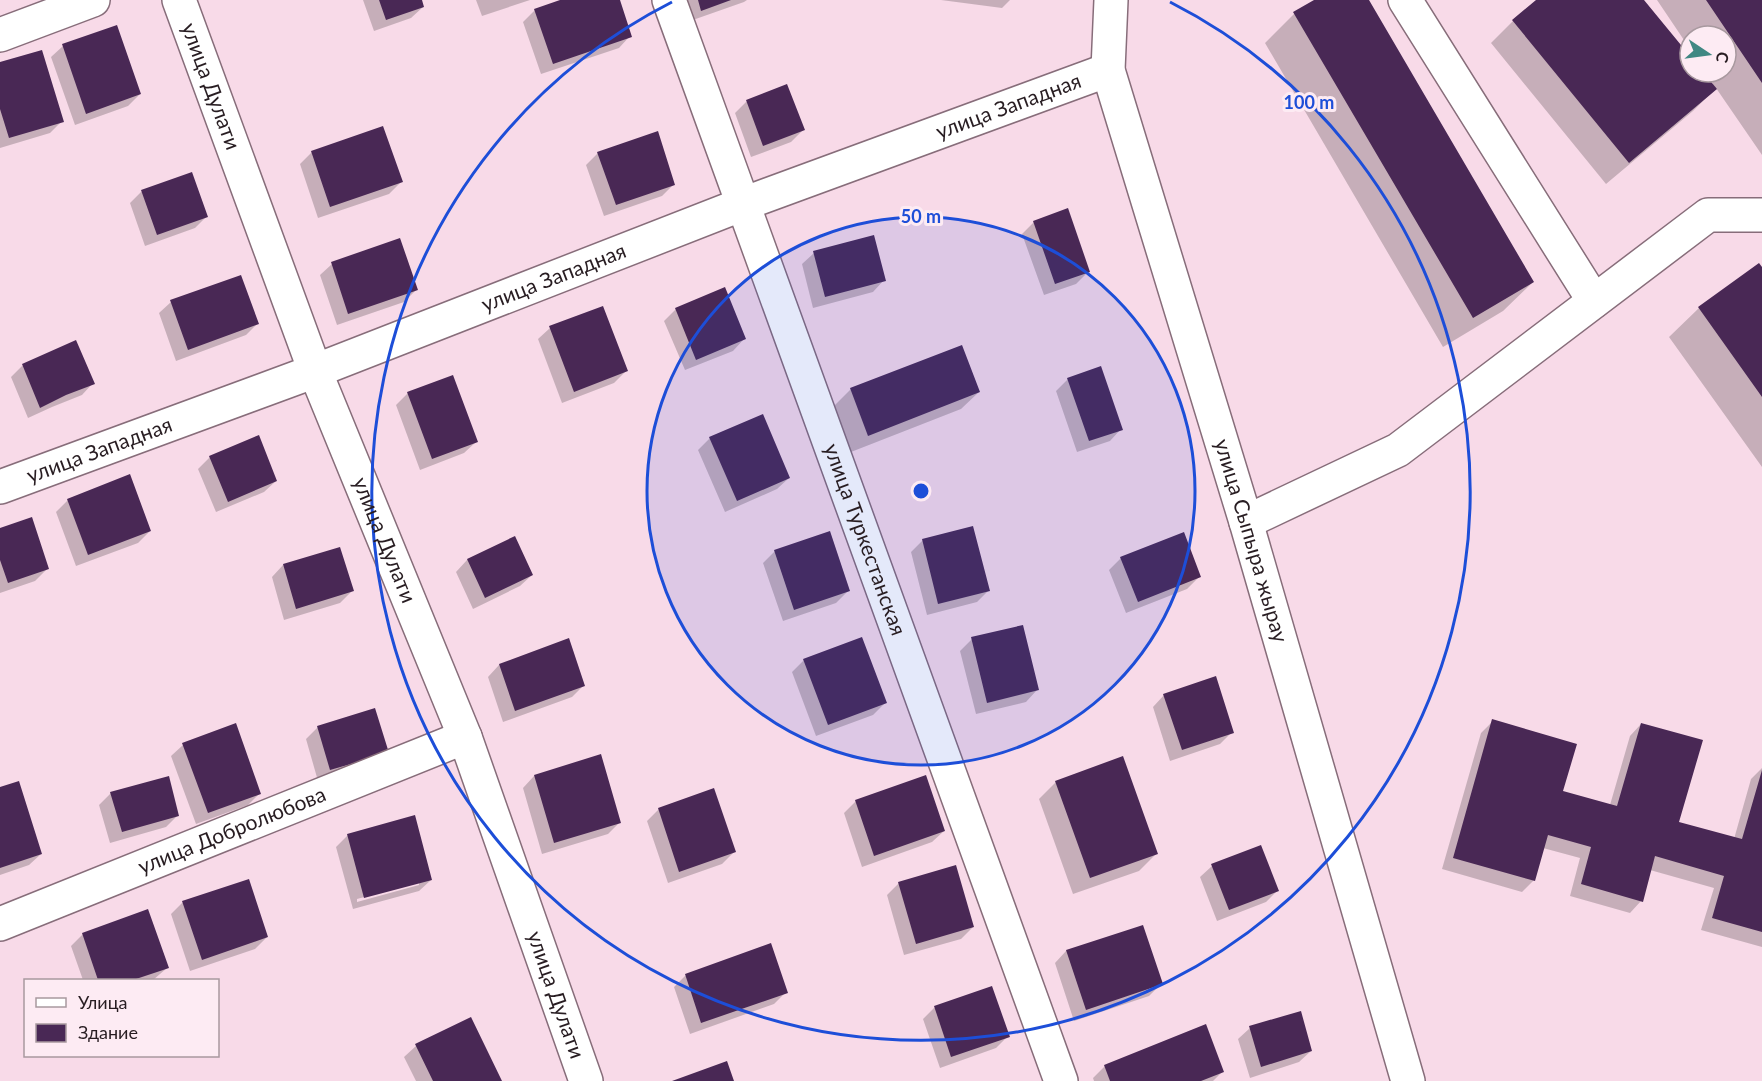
<svg xmlns="http://www.w3.org/2000/svg" width="1762" height="1081" font-family="Lato,sans-serif">
	<rect width="100%" height="100%" fill="#f8dae8"/>
	<path fill="#0003" fill-rule="evenodd" d="M 363,0 L 420,0 L 423,7 L 411,18 L 374,31 Z
		M 476,0 L 530,0 L 482,16 Z
		M 564,0 L 618,0 L 630,36 L 619,48 L 541,74 L 523,22 L 535,10 Z
		M 682,0 L 747,0 L 744,2 L 690,21 Z
		M 941,0 L 1010,0 L 1002,8 Z
		M 1317,0 L 1367,0 L 1533,282 L 1503,311 L 1443,347 L 1265,43 L 1294,14 Z
		M 1538,0 L 1642,0 L 1690,59 L 1690,72 L 1701,72 L 1712,85 L 1713,83 L 1706,72 L 1726,72 L 1726,36 L 1690,36 L 1690,49 L 1657,0 L 1762,0 L 1762,155 L 1716,88 L 1693,111 L 1606,184 L 1491,43 L 1513,21 Z
		M 63,46 L 140,94 L 128,106 L 75,125 L 51,57 Z
		M 0,64 L 62,121 L 50,133 L 0,148 Z
		M 787,86 L 803,130 L 791,142 L 751,157 L 735,113 L 746,102 Z
		M 312,152 L 401,182 L 389,194 L 318,218 L 300,164 Z
		M 598,153 L 674,184 L 662,196 L 604,216 L 586,165 Z
		M 191,174 L 207,216 L 195,228 L 145,246 L 130,203 L 141,192 Z
		M 1034,222 L 1088,272 L 1076,284 L 1044,295 L 1022,234 Z
		M 814,253 L 884,280 L 873,292 L 813,308 L 802,264 Z
		M 332,264 L 416,290 L 404,302 L 337,325 L 320,275 Z
		M 1759,265 L 1762,269 L 1762,467 L 1669,337 L 1699,308 Z
		M 171,302 L 257,324 L 246,335 L 176,361 L 159,313 Z
		M 676,309 L 744,339 L 733,351 L 685,370 L 664,321 Z
		M 550,328 L 626,371 L 614,383 L 562,403 L 538,339 Z
		M 75,342 L 93,383 L 82,395 L 52,407 L 28,418 L 11,377 L 22,366 Z
		M 1068,379 L 1121,429 L 1110,441 L 1077,452 L 1056,391 Z
		M 851,389 L 979,392 L 961,409 L 851,452 L 833,407 Z
		M 408,393 L 476,442 L 464,453 L 420,470 L 396,405 Z
		M 710,438 L 789,478 L 777,489 L 725,512 L 698,450 Z
		M 210,457 L 276,481 L 264,492 L 216,512 L 198,469 Z
		M 68,500 L 150,531 L 138,543 L 76,566 L 56,512 Z
		M 0,530 L 47,569 L 35,581 L 0,593 Z
		M 514,538 L 532,575 L 520,586 L 473,609 L 456,572 L 467,560 Z
		M 923,540 L 988,591 L 977,602 L 927,615 L 911,552 Z
		M 775,551 L 848,591 L 836,603 L 783,621 L 763,563 Z
		M 1121,558 L 1199,577 L 1187,589 L 1126,613 L 1109,570 Z
		M 283,565 L 352,591 L 340,603 L 284,620 L 272,577 Z
		M 972,639 L 1037,690 L 1026,702 L 976,714 L 960,651 Z
		M 804,660 L 885,703 L 873,715 L 816,736 L 792,672 Z
		M 499,665 L 584,685 L 572,697 L 503,722 L 488,677 Z
		M 1164,695 L 1232,732 L 1220,744 L 1170,761 L 1153,707 Z
		M 1493,721 L 1562,792 L 1610,805 L 1630,736 L 1641,724 L 1678,823 L 1734,839 L 1751,779 L 1762,768 L 1762,947 L 1701,930 L 1714,888 L 1650,870 L 1641,901 L 1630,913 L 1570,896 L 1580,858 L 1543,848 L 1534,880 L 1522,892 L 1442,869 L 1481,733 Z
		M 318,727 L 375,764 L 318,781 L 306,739 Z
		M 183,745 L 260,793 L 248,805 L 196,824 L 171,756 Z
		M 534,776 L 620,822 L 608,834 L 542,854 L 523,788 Z
		M 1056,782 L 1157,853 L 1139,871 L 1073,894 L 1039,799 Z
		M 0,788 L 41,854 L 29,865 L 0,875 Z
		M 111,793 L 178,815 L 166,827 L 110,843 L 99,805 Z
		M 856,801 L 944,831 L 932,842 L 862,867 L 844,813 Z
		M 659,809 L 734,852 L 722,864 L 668,883 L 647,821 Z
		M 348,835 L 431,880 L 419,891 L 353,909 L 336,847 ZM 419,882 L 419,885 L 357,902 L 357,899 Z
		M 1212,866 L 1278,890 L 1266,902 L 1217,921 L 1200,877 Z
		M 248,881 L 267,937 L 255,949 L 190,971 L 171,914 L 182,903 Z
		M 899,883 L 973,927 L 961,939 L 904,955 L 887,895 Z
		M 1142,926 L 1161,984 L 1149,996 L 1074,1021 L 1055,963 L 1066,951 Z
		M 83,934 L 167,968 L 153,980 L 83,980 L 71,946 Z
		M 770,945 L 786,992 L 774,1004 L 690,1034 L 674,987 L 685,976 Z
		M 991,988 L 1008,1036 L 996,1048 L 940,1068 L 923,1019 L 934,1008 Z
		M 1250,1028 L 1311,1051 L 1299,1062 L 1250,1078 L 1238,1039 Z
		M 416,1046 L 500,1081 L 416,1081 L 404,1057 Z
		M 1105,1066 L 1223,1071 L 1213,1081 L 1094,1081 L 1093,1078 Z"/>
	<path fill="#492855" d="M 379,0 L 422,0 L 424,7 L 386,20 Z
		M 560,0 L 620,0 L 632,37 L 553,64 L 534,9 Z
		M 698,0 L 731,0 L 701,11 Z
		M 1314,0 L 1369,0 L 1534,282 L 1473,318 L 1293,12 Z
		M 1536,0 L 1644,0 L 1690,56 L 1690,72 L 1703,72 L 1717,89 L 1629,163 L 1512,20 Z
		M 1706,0 L 1762,0 L 1762,83 Z
		M 117,25 L 141,94 L 86,114 L 62,44 Z
		M 42,50 L 64,122 L 9,138 L 0,109 L 0,62 Z
		M 787,84 L 805,130 L 763,146 L 746,100 Z
		M 383,126 L 403,182 L 330,207 L 311,151 Z
		M 658,131 L 675,185 L 616,205 L 597,152 Z
		M 192,172 L 208,217 L 157,235 L 141,190 Z
		M 1068,208 L 1090,272 L 1055,284 L 1033,221 Z
		M 874,235 L 886,281 L 825,297 L 813,251 Z
		M 400,238 L 418,290 L 348,314 L 331,262 Z
		M 1759,263 L 1762,267 L 1762,397 L 1698,307 Z
		M 241,275 L 259,324 L 188,350 L 170,300 Z
		M 725,287 L 746,339 L 696,360 L 675,308 Z
		M 603,306 L 628,371 L 574,392 L 549,326 Z
		M 76,340 L 95,384 L 66,395 L 40,408 L 22,364 Z
		M 962,345 L 980,392 L 868,436 L 850,388 Z
		M 1101,366 L 1123,430 L 1089,441 L 1067,378 Z
		M 453,375 L 478,442 L 432,459 L 407,392 Z
		M 763,414 L 790,478 L 737,501 L 709,437 Z
		M 259,435 L 277,481 L 228,502 L 209,456 Z
		M 130,474 L 151,531 L 88,555 L 67,499 Z
		M 32,517 L 49,569 L 8,583 L 0,560 L 0,528 Z
		M 973,526 L 990,591 L 938,604 L 922,539 Z
		M 830,531 L 850,591 L 794,610 L 774,550 Z
		M 1184,532 L 1201,577 L 1138,602 L 1120,557 Z
		M 515,536 L 533,575 L 485,598 L 467,559 Z
		M 340,547 L 354,591 L 296,609 L 283,564 Z
		M 1023,625 L 1039,690 L 987,703 L 971,637 Z
		M 862,637 L 887,703 L 828,725 L 803,659 Z
		M 569,638 L 585,686 L 515,711 L 499,664 Z
		M 1216,676 L 1234,733 L 1182,750 L 1163,694 Z
		M 375,708 L 389,753 L 330,770 L 317,726 Z
		M 1492,719 L 1577,744 L 1563,791 L 1617,806 L 1641,723 L 1703,740 L 1679,822 L 1742,839 L 1762,770 L 1762,932 L 1712,918 L 1724,876 L 1655,856 L 1643,902 L 1581,884 L 1591,847 L 1548,835 L 1535,881 L 1453,858 Z
		M 236,723 L 261,794 L 208,813 L 182,743 Z
		M 601,754 L 621,823 L 554,843 L 534,775 Z
		M 1123,756 L 1158,854 L 1090,878 L 1055,781 Z
		M 926,775 L 945,831 L 874,856 L 855,800 Z
		M 169,776 L 179,816 L 122,832 L 110,792 Z
		M 19,781 L 42,854 L 0,868 L 0,787 Z
		M 714,788 L 736,852 L 679,872 L 658,808 Z
		M 415,815 L 432,880 L 364,898 L 347,834 Z
		M 1261,845 L 1279,891 L 1229,910 L 1211,864 Z
		M 956,865 L 974,927 L 916,944 L 898,882 Z
		M 249,879 L 268,937 L 202,960 L 182,901 Z
		M 148,909 L 169,968 L 133,980 L 98,980 L 82,933 Z
		M 1143,925 L 1163,984 L 1086,1010 L 1066,950 Z
		M 771,943 L 788,993 L 701,1023 L 685,974 Z
		M 992,986 L 1010,1037 L 951,1057 L 934,1006 Z
		M 1301,1011 L 1312,1051 L 1261,1067 L 1249,1026 Z
		M 471,1017 L 502,1081 L 433,1081 L 415,1044 Z
		M 1206,1024 L 1224,1072 L 1201,1081 L 1110,1081 L 1104,1065 Z
		M 727,1061 L 734,1081 L 672,1081 Z"/>
	<g fill="none" stroke-linecap="round" stroke-linejoin="round">
		<defs>
			<g id="minor">
				<path id="s1" d="M 179,0 L 315,371 L 465,737 L 586,1081"/>
				<path id="s2" d="M 669,0 L 1061,1081"/>
				<path id="s3" d="M 1111,0 L 1108,70 L 1246,522 L 1408,1081"/>
				<path d="M 1405,0 L 1594,301"/>
				<path d="M 0,35 L 93,0"/>
				<path id="s4" d="M 0,487 L 315,371 L 743,204 L 1108,70"/>
				<path d="M 1246,522 L 1398,450 L 1708,215 L 1762,215"/>
				<path id="s5" d="M 0,924 L 465,737"/>
			</g>
		</defs>
		<use href="#minor" stroke="#876d7a" stroke-width="36"/>
		<use href="#minor" stroke="#fff" stroke-width="33"/>
	</g>
	<circle cx="921" cy="491" r="274" fill="#1d4ed8" fill-opacity=".12"/>
	<g fill="none" stroke="#1d4ed8" stroke-width="3">
		<circle cx="921" cy="491" r="274"/>
		<path d="M1170 2A549 549 0 1 1 672 2"/>
	</g>
	<g text-anchor="middle" stroke-width="6" stroke-linejoin="round" paint-order="stroke">
		<g font-size="21" fill="#281d22" stroke="#fdebf3">
			<text dy="7" stroke="none"><textPath href="#s1" startOffset="92">улица Дулати</textPath></text>
			<text dy="7" stroke="none"><textPath href="#s4" startOffset="1078">улица Западная</textPath></text>
			<text dy="7" stroke="none"><textPath href="#s4" startOffset="592">улица Западная</textPath></text>
			<text dy="7" stroke="none"><textPath href="#s4" startOffset="106">улица Западная</textPath></text>
			<text dy="7" stroke="none"><textPath href="#s1" startOffset="578">улица Дулати</textPath></text>
			<text dy="7" stroke="none"><textPath href="#s2" startOffset="574">улица Туркестанская</textPath></text>
			<text dy="7" stroke="none"><textPath href="#s3" startOffset="562">улица Сыпыра жырау</textPath></text>
			<text dy="7" stroke="none"><textPath href="#s5" startOffset="250">улица Добролюбова</textPath></text>
			<text dy="7" stroke="none"><textPath href="#s1" startOffset="1064">улица Дулати</textPath></text>
		</g>
	</g>
	<circle cx="921" cy="491" r="9" fill="#1d4ed8" stroke="#fdebf3" stroke-width="3"/>
	<g font-size="18" text-anchor="middle" font-weight="bold" fill="#1d4ed8" stroke="#fdebf3" stroke-width="6" stroke-linejoin="round" paint-order="stroke">
		<text x="1309" y="109">100 m</text>
		<text x="921" y="223">50 m</text>
	</g>
	<rect x="24" y="979" width="195" height="78" fill="#fdebf3" stroke="#a8999f" stroke-width="1.5"/>
	<rect x="36" y="998" width="30" height="9" fill="#ffffff" stroke="#a8999f" stroke-width="1.5"/>
	<text x="78" y="1009" font-size="18" fill="#281d22">Улица</text>
	<rect x="36" y="1024" width="30" height="18" fill="#492855" stroke="#a8999f" stroke-width="1.5"/>
	<text x="78" y="1039" font-size="18" fill="#281d22">Здание</text>
	<g transform="translate(1708 54) rotate(103)"><circle r="28" fill="#fdebf3" stroke="#a8999f" stroke-width="1.5"/>
	<path d="M0-4.5L10 22L0 15L-10 22Z" fill="#408883"/>
	<text y="-9" font-size="16" font-weight="bold" text-anchor="middle" fill="#281d22">С</text>
	</g>
</svg>
